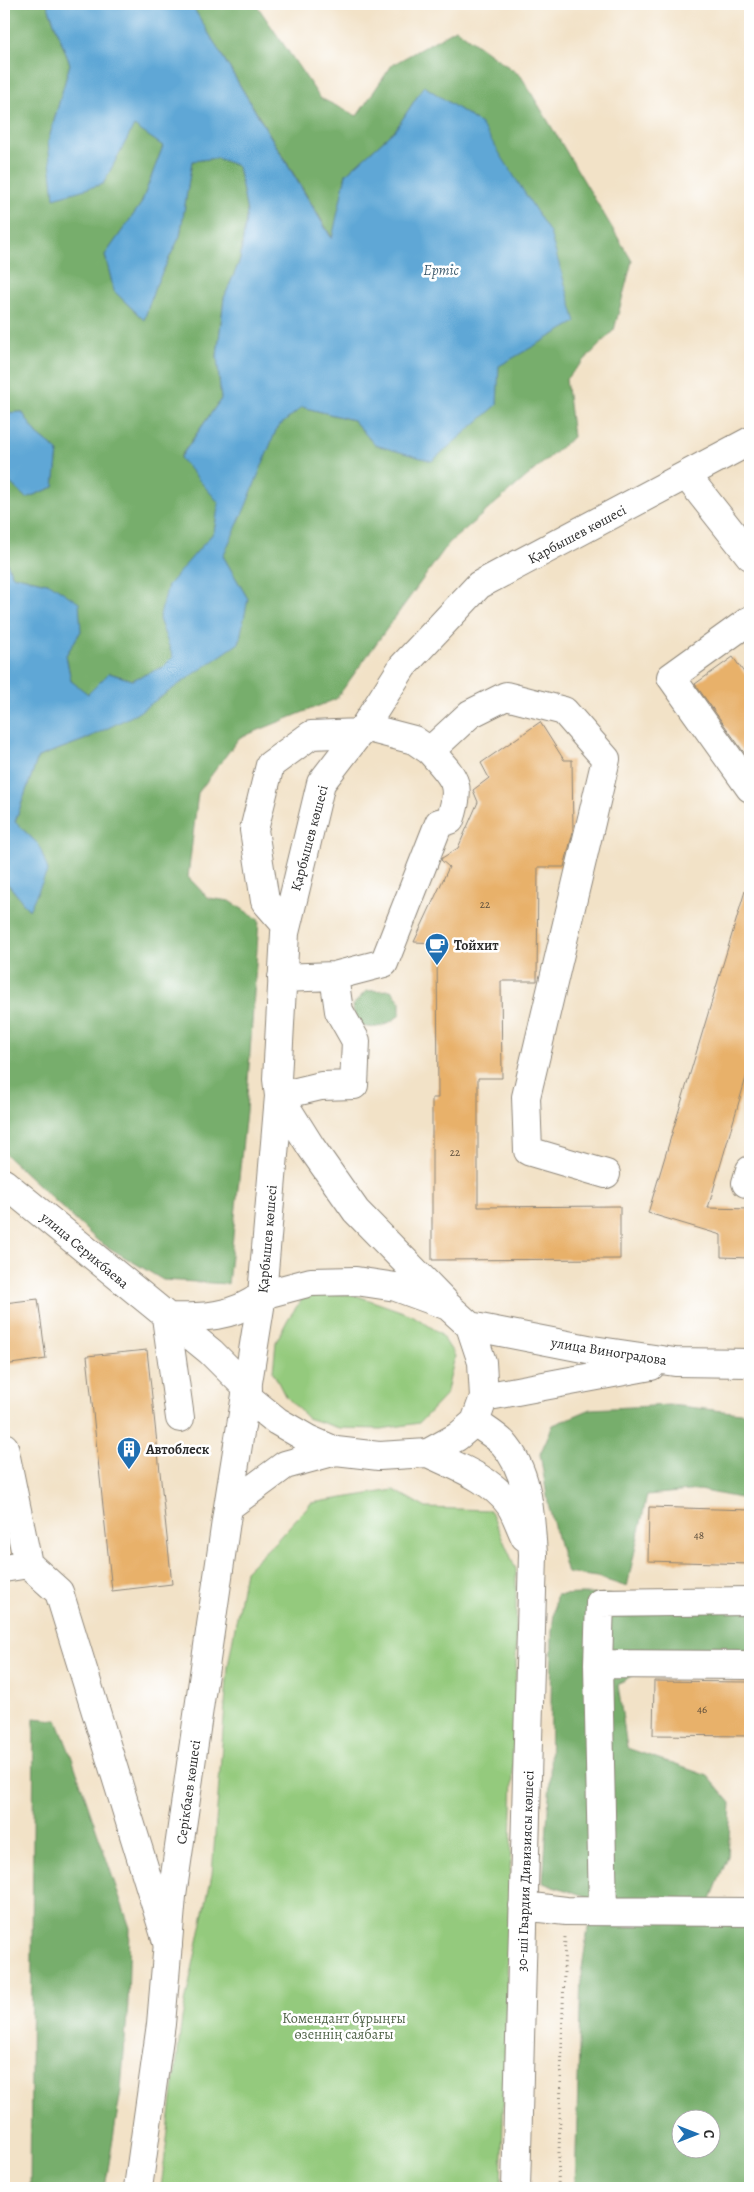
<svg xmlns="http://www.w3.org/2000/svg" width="754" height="2192" font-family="Alegreya,serif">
	<rect width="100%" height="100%" fill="#fff"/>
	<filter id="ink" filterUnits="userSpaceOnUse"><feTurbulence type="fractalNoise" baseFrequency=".02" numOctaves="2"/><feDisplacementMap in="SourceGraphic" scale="10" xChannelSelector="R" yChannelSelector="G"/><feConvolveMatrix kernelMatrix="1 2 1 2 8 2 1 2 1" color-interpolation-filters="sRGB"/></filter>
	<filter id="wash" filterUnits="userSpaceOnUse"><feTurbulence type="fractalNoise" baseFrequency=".0096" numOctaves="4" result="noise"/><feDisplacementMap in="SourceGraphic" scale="20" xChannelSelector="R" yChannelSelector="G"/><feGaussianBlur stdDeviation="1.12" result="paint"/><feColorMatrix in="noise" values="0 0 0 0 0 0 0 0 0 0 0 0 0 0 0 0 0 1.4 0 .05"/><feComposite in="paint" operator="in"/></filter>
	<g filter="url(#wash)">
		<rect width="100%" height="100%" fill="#f2e2c7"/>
		<path fill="#94ca7d" stroke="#607a54" d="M 324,1293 L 355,1295 L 412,1315 L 440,1333 L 455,1356 L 446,1395 L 419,1423 L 381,1429 L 339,1428 L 307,1418 L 284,1394 L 273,1372 L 276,1342 L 288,1319 L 302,1299 Z
			M 394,1490 L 426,1508 L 490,1510 L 516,1569 L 516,1672 L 501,2188 L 161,2188 L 182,2018 L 212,1874 L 228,1666 L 245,1571 L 276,1541 L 311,1503 Z"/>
		<path fill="#77ae6c" stroke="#516c4c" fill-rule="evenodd" d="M 4,4 L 47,4 L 70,64 L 48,142 L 103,184 L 134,125 L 163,146 L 141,204 L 105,255 L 114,291 L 144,320 L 155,287 L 180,236 L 192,161 L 217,158 L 238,166 L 247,212 L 240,260 L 224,298 L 217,356 L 221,399 L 180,457 L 219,502 L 214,532 L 194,557 L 159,619 L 174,656 L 163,667 L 132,680 L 109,673 L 88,695 L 71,681 L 66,655 L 81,631 L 51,584 L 12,575 L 4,556 L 4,477 L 26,498 L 54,487 L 58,451 L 37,434 L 22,412 L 4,413 Z
			M 191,4 L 256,4 L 320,98 L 357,116 L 392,65 L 456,29 L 521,76 L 632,261 L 614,330 L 566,379 L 573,437 L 449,543 L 336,699 L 239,738 L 198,793 L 188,877 L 208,898 L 230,901 L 259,920 L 246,1111 L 228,1284 L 163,1280 L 98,1241 L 4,1153 L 4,879 L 29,910 L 39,845 L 15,822 L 38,757 L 89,738 L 248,599 L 223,556 L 277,428 L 302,407 L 353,420 L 375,445 L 497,405 L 498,366 L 575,322 L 481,124 L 424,86 L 396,129 L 346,174 L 333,239 Z
			M 391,990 L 400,1001 L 400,1015 C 384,1027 377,1030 358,1025 L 352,1006 L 366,991 Z
			M 670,1405 L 750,1414 L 750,1500 L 699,1490 L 647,1495 L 627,1587 L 597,1577 L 567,1573 L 549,1508 L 540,1454 L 553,1425 L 591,1409 Z
			M 581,1594 L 655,1596 L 750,1611 L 750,1667 L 660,1656 L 618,1685 L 627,1748 L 708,1776 L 731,1803 L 728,1857 L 711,1899 L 750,1932 L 750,2188 L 575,2188 L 581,1974 L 589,1922 L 589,1897 L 543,1883 L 550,1781 L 552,1631 L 556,1595 ZM 682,2120 L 712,2120 L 712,2150 L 682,2150 Z
			M 34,1718 L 57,1720 L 72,1758 L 130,1928 L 128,2003 L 121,2090 L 105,2188 L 30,2188 Z"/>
		<path fill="#5fa7d6" stroke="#456980" d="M 47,4 L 191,4 L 332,239 L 346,174 L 396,129 L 424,86 L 481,124 L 550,233 L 576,322 L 499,366 L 497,405 L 432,461 L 375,445 L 353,420 L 302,407 L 277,428 L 245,508 L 223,556 L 248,599 L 239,643 L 136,714 L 84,740 L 38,757 L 15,822 L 39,845 L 48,870 L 29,910 L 4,879 L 4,556 L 12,575 L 51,584 L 79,603 L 81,631 L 66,655 L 71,681 L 88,694 L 109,673 L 132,680 L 163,667 L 173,657 L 159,619 L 168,585 L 214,532 L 219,503 L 180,458 L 221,399 L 217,356 L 224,298 L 240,260 L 247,212 L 238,166 L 217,158 L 192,161 L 180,236 L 155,287 L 144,320 L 114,291 L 105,255 L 141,204 L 163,146 L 134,126 L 103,184 L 54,198 L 48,142 L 70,64 Z
			M 22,412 L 37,434 L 58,451 L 54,487 L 26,498 L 4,477 L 4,413 Z"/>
		<g id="blocks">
			<path fill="#e8b16a" d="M 733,657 L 750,681 L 750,761 L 695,684 Z
				M 540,722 L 564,760 L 572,760 L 573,832 L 564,867 L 538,867 L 537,981 L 501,981 L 502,1078 L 478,1078 L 478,1207 L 620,1206 L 620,1259 L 432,1260 L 432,1098 L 438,1098 L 437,943 L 414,942 L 449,867 L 441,860 L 442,858 L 458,848 L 478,802 L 473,790 L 489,778 L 481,763 Z
				M 745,891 L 750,892 L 750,1064 L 708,1208 L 750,1209 L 750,1258 L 721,1257 L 721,1235 L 648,1213 Z
				M 38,1299 L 46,1359 L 4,1365 L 4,1303 Z
				M 147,1350 L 172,1584 L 112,1591 L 87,1356 Z
				M 649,1507 L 750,1510 L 750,1564 L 648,1561 Z
				M 654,1681 L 750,1682 L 750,1736 L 653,1735 Z"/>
		</g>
	</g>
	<g filter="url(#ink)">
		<use href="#blocks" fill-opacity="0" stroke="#8e8679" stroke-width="1"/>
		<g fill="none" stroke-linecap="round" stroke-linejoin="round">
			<defs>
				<path id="minor" d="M 687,476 L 750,556
					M 750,620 L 671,677 L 750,788
					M 364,727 L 414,740 L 430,751 L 470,714 L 506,696 L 564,711 L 606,759 L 526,1097 L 528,1151 L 606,1174
					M 286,925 L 265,901 L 254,830 L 270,765 L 311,735 L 360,733
					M 282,978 L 334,976 L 384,963 L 439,823 L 450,820 C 463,783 454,778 430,751
					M 279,1096 L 321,1086 L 354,1085 L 356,1041 L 339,1011 L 334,976
					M 750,1170 L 746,1183 L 750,1184
					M 4,1183 L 211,1352 L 248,1389
					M 166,1317 L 180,1418
					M 166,1317 C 200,1318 234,1318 262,1295
					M 475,1422 C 484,1429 495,1435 503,1443 C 530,1473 530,1516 533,1554 L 516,2188
					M 4,1447 L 28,1564
					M 428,1453 C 455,1466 492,1479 510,1505 C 516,1514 520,1527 525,1537
					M 4,1568 L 28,1564 L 59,1592 L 168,1945
					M 598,1664 L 600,1603 L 750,1601
					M 523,1906 L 566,1911 L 750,1912
					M 603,1911 L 598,1664 L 750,1665"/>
				<path id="major" d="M 279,1096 L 311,1147 L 356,1211 L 444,1301
					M 470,1326 L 593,1350 L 675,1362 L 750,1363
					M 246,1396 L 277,1421 L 308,1439 L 336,1451 L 379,1456 L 428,1453 L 457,1437 L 475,1422 L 484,1397 L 482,1362 L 470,1326 L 448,1306 L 396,1287 L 356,1281 L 311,1282 L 262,1295
					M 484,1397 L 651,1366
					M 228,1507 L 285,1465 L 336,1451
					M 138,2188 L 161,2024 L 172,1896 L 228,1507 L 262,1295 L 279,1096 L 277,1079 L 285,933 L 321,783 L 364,727 L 403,666 L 479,585 L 750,441"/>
			</defs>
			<use href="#minor" stroke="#8e8679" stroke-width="30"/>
			<use href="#major" stroke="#8e8679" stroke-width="30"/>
			<path stroke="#8e8679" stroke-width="3" stroke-dasharray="1 4" stroke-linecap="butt" d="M 558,2188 L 565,1936"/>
			<use href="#minor" stroke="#fff" stroke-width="28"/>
			<use href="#major" stroke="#fff" stroke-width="28"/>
		</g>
	</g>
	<defs>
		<symbol id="cafe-pin" viewBox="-11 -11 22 30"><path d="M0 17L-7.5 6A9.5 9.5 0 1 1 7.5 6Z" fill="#1f6fb2" stroke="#fff"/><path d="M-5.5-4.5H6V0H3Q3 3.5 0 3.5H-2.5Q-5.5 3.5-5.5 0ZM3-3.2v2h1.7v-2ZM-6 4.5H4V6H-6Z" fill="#fff"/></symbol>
		<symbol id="building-pin" viewBox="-11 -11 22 30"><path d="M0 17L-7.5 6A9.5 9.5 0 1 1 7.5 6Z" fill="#1f6fb2" stroke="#fff"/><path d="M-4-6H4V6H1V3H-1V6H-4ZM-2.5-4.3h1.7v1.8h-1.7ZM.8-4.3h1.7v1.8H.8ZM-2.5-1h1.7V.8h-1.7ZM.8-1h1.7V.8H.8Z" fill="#fff"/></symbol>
	</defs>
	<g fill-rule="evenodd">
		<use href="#cafe-pin" x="423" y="931" width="28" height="38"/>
		<use href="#building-pin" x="115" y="1435" width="28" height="38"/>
	</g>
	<g text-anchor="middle" stroke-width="5" stroke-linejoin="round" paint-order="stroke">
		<g font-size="11" fill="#5a4c3b">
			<text x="485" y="908">22</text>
			<text x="455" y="1156">22</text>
			<text x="699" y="1539">48</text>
			<text x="702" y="1713">46</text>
		</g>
		<g font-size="14" fill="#2b2b2b" stroke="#fff">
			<text transform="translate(577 534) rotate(-28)" y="5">Қарбышев көшесі</text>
			<text transform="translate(309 838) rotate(-75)" y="5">Қарбышев көшесі</text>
			<text transform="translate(267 1239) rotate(-85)" y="5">Қарбышев көшесі</text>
			<text transform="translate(85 1250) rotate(40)" y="5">улица Серикбаева</text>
			<text transform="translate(609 1351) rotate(9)" y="5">улица Виноградова</text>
			<text transform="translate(188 1792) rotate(-82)" y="5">Серікбаев көшесі</text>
			<text transform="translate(525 1871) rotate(-88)" y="5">30-ші Гвардия Дивизиясы көшесі</text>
		</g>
		<g font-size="14" font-weight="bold" fill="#2b2b2b" stroke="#fff" text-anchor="start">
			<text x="454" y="950">Тойхит</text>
			<text x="146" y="1454">Автоблеск</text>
		</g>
		<g font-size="14" fill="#506348" stroke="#fff">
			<text x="344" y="2023">Комендант бұрыңғы<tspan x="344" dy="16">өзеннің саябағы</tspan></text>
		</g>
		<g font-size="15" font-style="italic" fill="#405d6f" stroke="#fff">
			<text x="441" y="275">Ертіс</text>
		</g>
	</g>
	<rect width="754" height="2192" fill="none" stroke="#fff" stroke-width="20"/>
	<g transform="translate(696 2134) rotate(90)"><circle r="24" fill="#ffffff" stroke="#aaaaaa"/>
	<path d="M0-4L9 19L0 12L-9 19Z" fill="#1f6fb2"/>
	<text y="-8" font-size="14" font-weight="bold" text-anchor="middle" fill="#2b2b2b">С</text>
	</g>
</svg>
